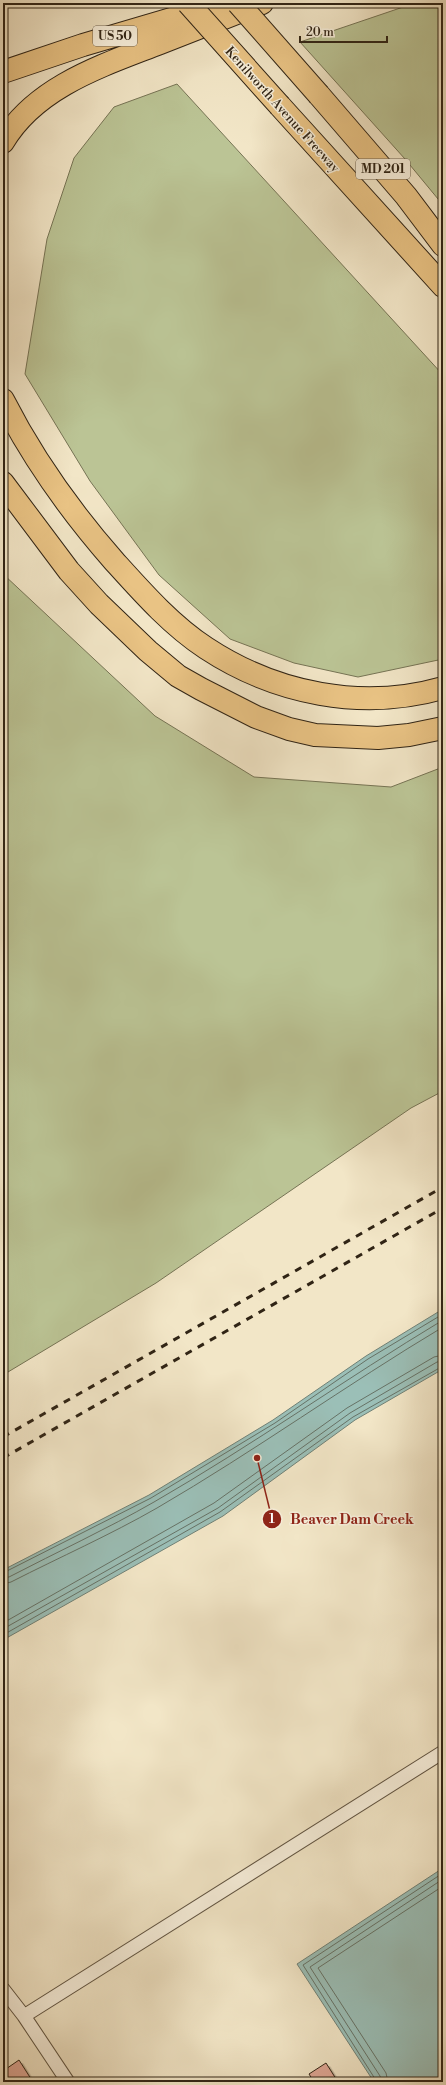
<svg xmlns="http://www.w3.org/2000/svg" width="446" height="2085" font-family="'Libre Bodoni',serif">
	<defs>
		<filter id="shadow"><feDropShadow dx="3.5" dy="3.5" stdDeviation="0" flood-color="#0004"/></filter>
	</defs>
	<rect width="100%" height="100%" fill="#f2e6c7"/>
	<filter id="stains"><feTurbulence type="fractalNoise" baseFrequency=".005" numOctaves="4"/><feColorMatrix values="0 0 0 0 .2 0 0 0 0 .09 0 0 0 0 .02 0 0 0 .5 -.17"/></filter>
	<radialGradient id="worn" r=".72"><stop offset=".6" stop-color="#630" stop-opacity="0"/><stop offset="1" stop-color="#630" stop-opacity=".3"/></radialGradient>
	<path fill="#bbc495" stroke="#767455" d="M 415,3 L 443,3 L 443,205 L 405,159 L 300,42 Z
		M 177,84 L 443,375 L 443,659 L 358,677 L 294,663 L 230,639 L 159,575 L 90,481 L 25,374 L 47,239 L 74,158 L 114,107 Z
		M 3,574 L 155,716 L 254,777 L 391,787 L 443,767 L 443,1091 L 411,1108 L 156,1283 L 3,1375 Z"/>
	<path fill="#9bbfb7" stroke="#708176" d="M 443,1309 L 443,1369 L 355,1420 L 223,1516 L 3,1640 L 3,1570 L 149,1495 L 273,1420 L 366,1356 Z
		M 443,1868 L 443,2082 L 374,2082 L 297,1964 Z"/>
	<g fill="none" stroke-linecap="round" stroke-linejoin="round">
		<path stroke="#667266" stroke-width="1" d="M 3,1573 L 151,1498 L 275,1423 L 368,1359 L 443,1314
			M 3,1578 L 9,1577 C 57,1552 107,1529 154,1502 C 253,1445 345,1379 443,1320
			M 3,1584 L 11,1582 C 60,1557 110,1535 157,1508 C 255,1451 346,1385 443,1327
			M 3,1623 L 214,1503 L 347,1408 L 434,1357 L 443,1355
			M 3,1629 L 218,1508 L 350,1413 L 437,1362 L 443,1361
			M 3,1635 L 220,1512 L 353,1417 L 443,1366
			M 377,2082 L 303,1965 L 443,1873
			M 382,2082 L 380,2076 L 310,1967 L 443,1879
			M 388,2082 L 386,2073 L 318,1968 L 443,1886"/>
	</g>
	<path fill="#dfa795" stroke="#302415" filter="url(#shadow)" d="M 19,2060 L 33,2082 L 3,2082 L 3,2071 Z
		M 326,2063 L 338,2082 L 314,2082 L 309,2074 Z"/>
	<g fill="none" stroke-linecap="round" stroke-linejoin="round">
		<defs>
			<path id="lane" d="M 3,1989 L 24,2016 L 68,2082
				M 24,2016 L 443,1752"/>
			<path id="highway" d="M 3,72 L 83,45 L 212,7
				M 319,95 L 406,196 L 443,245
				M 280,106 L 443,286
				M 3,142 C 36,86 104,65 160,43 C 194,30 228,16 262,3
				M 3,400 C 33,459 71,512 114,561 C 142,592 171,625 206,648 C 276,694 362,711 443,688
				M 3,483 L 69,571 L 99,604 L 148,651 L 178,676 L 201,689 L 256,717 L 289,729 L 315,735 L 378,738 L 409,735 L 443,728"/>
		</defs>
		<use href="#lane" stroke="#605442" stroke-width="15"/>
		<use href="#highway" stroke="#302415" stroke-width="24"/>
		<use href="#lane" stroke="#f7efdb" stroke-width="13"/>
		<use href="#highway" stroke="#e9c384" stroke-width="22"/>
		<path stroke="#302415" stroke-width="3" stroke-dasharray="7 7" stroke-linecap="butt" d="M 3,1437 L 443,1187
			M 3,1458 L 443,1208"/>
		<defs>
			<path id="highway-bridge" d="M 188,3 L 280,106
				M 238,3 L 319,95"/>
		</defs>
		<use href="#highway-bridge" stroke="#302415" stroke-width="24" stroke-linecap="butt"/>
		<use href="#highway-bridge" stroke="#e9c384" stroke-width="22"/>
	</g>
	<g text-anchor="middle" stroke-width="3" stroke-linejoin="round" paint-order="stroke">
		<g fill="#f7efdb" stroke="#6c6150" stroke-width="1">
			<rect x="93" y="26" width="44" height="20" rx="3"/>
			<rect x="356" y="159" width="54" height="20" rx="3"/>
		</g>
		<g font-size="12" font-weight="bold" fill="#302415">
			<text x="115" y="40">US 50</text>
			<text x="383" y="173">MD 201</text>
		</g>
		<g font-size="13" fill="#302415" stroke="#f7efdb">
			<text transform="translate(283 109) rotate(48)" y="5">Kenilworth Avenue Freeway</text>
		</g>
	</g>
	<path fill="none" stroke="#8f2418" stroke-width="1.5" d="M257 1458L272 1519"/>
	<g fill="#8f2418" stroke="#f7efdb" stroke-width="1.5">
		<circle cx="257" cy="1458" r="4"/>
		<circle cx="272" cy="1519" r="10"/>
	</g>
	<g font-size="12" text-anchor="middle" font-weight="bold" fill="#fff">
		<text x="272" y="1523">1</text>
	</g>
	<g font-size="14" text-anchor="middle" font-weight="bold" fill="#8f2418" stroke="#f7efdb" stroke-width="3" stroke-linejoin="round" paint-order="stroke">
		<text x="352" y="1524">Beaver Dam Creek</text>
	</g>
	<rect width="446" height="2085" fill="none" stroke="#f2e6c7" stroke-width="16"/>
	<rect x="4" y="4" width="438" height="2077" fill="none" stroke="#302415" stroke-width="2"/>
	<rect x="8" y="8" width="430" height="2069" fill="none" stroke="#302415"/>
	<path d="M300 36v6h87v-6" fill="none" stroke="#302415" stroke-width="2"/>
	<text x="306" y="36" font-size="12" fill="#302415" stroke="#f7efdb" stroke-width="3" paint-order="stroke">20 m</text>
	<rect width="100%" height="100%" filter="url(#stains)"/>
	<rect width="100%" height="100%" fill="url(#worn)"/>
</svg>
